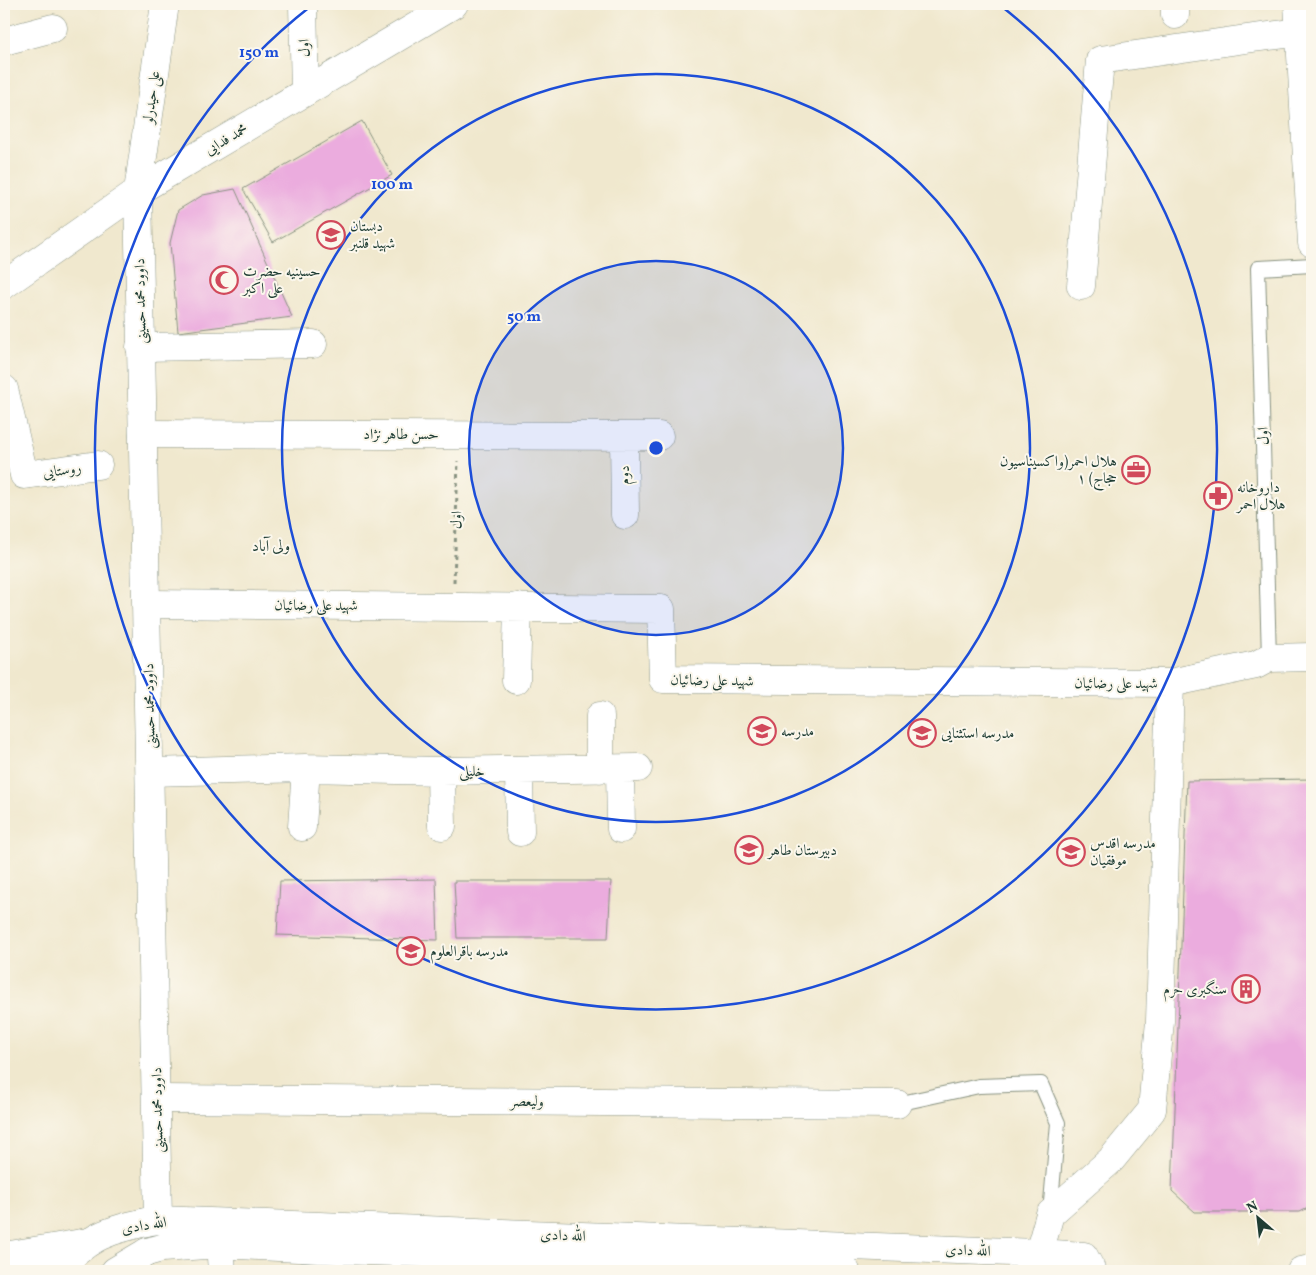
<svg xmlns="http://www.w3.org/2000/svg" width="1316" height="1275" font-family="Vollkorn,Amiri,serif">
	<rect width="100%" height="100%" fill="#fbf7ec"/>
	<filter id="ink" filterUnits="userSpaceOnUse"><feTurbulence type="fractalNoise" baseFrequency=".02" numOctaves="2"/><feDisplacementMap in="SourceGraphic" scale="10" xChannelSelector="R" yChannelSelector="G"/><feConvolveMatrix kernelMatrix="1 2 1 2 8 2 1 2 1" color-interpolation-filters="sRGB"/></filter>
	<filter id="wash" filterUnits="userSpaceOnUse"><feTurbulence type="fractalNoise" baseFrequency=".0096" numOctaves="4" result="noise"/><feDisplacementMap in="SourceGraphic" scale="20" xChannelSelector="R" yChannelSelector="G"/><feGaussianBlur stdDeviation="1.12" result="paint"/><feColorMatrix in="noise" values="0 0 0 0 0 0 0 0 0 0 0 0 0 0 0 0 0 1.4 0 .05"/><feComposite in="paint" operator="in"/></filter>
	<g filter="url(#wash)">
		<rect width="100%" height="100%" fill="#f0e8ce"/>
		<g id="blocks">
			<path fill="#ebacde" d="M 362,121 L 392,175 L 273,242 L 243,189 Z
				M 235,189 L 292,317 L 178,332 L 170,243 L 178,210 L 203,195 Z
				M 1312,779 L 1312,1206 L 1300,1212 L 1195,1212 L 1172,1191 L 1187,781 Z
				M 436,879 L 438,940 L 277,935 L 280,881 Z
				M 454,881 L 611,881 L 608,938 L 457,938 Z"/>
		</g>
	</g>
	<g filter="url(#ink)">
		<use href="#blocks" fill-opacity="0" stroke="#889281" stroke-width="1"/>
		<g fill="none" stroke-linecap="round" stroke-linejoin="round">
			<defs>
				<path id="lane" d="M 1269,658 L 1258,268 L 1312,265
					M 897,1104 L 979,1086 L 1041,1084 L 1058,1123 L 1050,1213"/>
				<path id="street" d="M 303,4 L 305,92
					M 1175,4 L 1175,15
					M 4,41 L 53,28
					M 1081,286 L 1100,60 L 1253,38 L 1301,32
					M 140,347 L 313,344
					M 4,389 L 24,475 L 98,465
					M 143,434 L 659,436
					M 624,436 L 625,515
					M 147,604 L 661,609 L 663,679 L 1170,683 L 1256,665 L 1269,658 L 1312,657
					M 516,680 L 518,607
					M 600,769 L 600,716
					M 620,769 L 621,829
					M 519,770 L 520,832
					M 441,771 L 442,826
					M 150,772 L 306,768 L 441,771 L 638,768
					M 302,827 L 306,768
					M 157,1099 L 897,1104
					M 146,1222 L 158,1220 L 1039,1253 L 1084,1256 L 1091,1269 L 1089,1271
					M 220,1244 L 222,1271
					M 147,1252 L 162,1248 L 220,1244 L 338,1250 L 652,1261 L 846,1271
					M 1039,1253 L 1050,1214 L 1111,1160 L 1152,1110 L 1160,1021 L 1170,683
					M 4,1256 L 88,1242"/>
				<path id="secondary" d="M 1298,4 L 1312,243
					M 4,285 L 138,191 L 454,4
					M 158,1220 L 138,191 L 165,4
					M 57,1271 C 86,1239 104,1231 146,1222
					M 115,1271 L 147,1252"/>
				<path id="primary" d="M 1301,1271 L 1312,1269"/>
			</defs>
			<use href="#lane" stroke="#889281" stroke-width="16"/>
			<use href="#street" stroke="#889281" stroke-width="29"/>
			<use href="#secondary" stroke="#889281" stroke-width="29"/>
			<use href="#primary" stroke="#889281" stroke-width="29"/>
			<path stroke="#889281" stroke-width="3" stroke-dasharray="4 4" stroke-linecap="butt" d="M 454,582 L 458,461"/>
			<use href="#lane" stroke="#fff" stroke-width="14"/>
			<use href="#street" stroke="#fff" stroke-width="28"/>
			<use href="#secondary" stroke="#fff" stroke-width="28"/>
			<use href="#primary" stroke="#fff" stroke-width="28"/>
		</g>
	</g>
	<circle cx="656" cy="448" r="187" fill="#1d4ed8" fill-opacity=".12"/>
	<g fill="none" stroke="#1d4ed8" stroke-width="2.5">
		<circle cx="656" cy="448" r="187"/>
		<circle cx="656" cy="448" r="374"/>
		<path d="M1001 6A561 561 0 1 1 311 6"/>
	</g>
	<defs>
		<symbol id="school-ring" viewBox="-11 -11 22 22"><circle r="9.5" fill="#fbf7ec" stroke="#d1495b" stroke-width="1.5"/><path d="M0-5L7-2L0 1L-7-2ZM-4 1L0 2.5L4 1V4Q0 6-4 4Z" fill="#d1495b"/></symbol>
		<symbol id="mosque-ring" viewBox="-11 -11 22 22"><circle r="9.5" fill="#fbf7ec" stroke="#d1495b" stroke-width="1.5"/><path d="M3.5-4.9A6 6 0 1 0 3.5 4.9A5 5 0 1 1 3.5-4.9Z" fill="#d1495b"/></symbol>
		<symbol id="office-ring" viewBox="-11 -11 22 22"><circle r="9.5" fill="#fbf7ec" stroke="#d1495b" stroke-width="1.5"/><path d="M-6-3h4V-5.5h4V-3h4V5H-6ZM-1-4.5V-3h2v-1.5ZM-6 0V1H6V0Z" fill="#d1495b"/></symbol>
		<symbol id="pharmacy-ring" viewBox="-11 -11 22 22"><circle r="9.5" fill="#fbf7ec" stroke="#d1495b" stroke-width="1.5"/><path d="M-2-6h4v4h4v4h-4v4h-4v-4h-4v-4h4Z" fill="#d1495b"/></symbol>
		<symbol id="building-ring" viewBox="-11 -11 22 22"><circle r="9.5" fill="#fbf7ec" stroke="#d1495b" stroke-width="1.5"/><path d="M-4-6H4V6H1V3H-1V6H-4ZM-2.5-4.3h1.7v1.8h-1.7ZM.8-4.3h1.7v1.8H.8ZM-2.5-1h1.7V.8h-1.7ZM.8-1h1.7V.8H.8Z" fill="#d1495b"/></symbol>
	</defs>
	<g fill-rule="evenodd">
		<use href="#school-ring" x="315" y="219" width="32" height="32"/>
		<use href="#mosque-ring" x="208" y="264" width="32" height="32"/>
		<use href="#office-ring" x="1120" y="454" width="32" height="32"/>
		<use href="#pharmacy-ring" x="1202" y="480" width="32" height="32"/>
		<use href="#school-ring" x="746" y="715" width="32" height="32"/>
		<use href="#school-ring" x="906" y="717" width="32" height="32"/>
		<use href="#school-ring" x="733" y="834" width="32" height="32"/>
		<use href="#school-ring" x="1055" y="836" width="32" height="32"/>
		<use href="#school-ring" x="395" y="935" width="32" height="32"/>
		<use href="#building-ring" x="1230" y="973" width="32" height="32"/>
	</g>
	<g text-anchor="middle" stroke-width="4" stroke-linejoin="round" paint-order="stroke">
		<g font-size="15" fill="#1f3d34" stroke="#fbf7ec">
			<text transform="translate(304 48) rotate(-92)" y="5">اول</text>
			<text transform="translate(151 97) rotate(-82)" y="5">علی حیدرلو</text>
			<text transform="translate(226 139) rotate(-31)" y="5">محمد فدایی</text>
			<text transform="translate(140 301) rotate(-91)" y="5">داوود محمد حسینی</text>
			<text x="401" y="439">حسن طاهر نژاد</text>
			<text transform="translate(1263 436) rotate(-92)" y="5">اول</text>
			<text transform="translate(62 470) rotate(-8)" y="5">روستایی</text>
			<text transform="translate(624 475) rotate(-91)" y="5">دوم</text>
			<text transform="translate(456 520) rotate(-88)" y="5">اول</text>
			<text x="316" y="610">شهید علی رضائیان</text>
			<text transform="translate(712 680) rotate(1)" y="5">شهید علی رضائیان</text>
			<text x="1116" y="688">شهید علی رضائیان</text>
			<text transform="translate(149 706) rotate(-91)" y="5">داوود محمد حسینی</text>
			<text x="472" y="776">خلیلی</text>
			<text x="527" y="1106">ولیعصر</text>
			<text transform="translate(157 1110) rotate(-91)" y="5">داوود محمد حسینی</text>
			<text transform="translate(144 1225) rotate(-9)" y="5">الله دادی</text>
			<text transform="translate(563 1235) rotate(2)" y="5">الله دادی</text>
			<text transform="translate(968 1250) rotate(2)" y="5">الله دادی</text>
		</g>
		<g font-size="15" fill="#1f3d34" stroke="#fbf7ec" text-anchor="start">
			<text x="350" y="231">دبستان<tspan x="350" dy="17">شهید قلنبر</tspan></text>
			<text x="243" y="276">حسینیه حضرت<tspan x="243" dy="17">علی اکبر</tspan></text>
			<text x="1117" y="466" text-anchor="end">هلال احمر(واکسیناسیون<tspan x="1117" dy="17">حجاج) ۱</tspan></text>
			<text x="1237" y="492">داروخانه<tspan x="1237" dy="17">هلال احمر</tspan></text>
			<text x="781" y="736">مدرسه</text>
			<text x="941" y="738">مدرسه استثنایی</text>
			<text x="1090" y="848">مدرسه اقدس<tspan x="1090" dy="17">موفقیان</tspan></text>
			<text x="768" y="855">دبیرستان طاهر</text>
			<text x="430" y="956">مدرسه باقرالعلوم</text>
			<text x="1227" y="994" text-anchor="end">سنگبری حرم</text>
		</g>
		<g font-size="16" fill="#1f3d34" stroke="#fbf7ec">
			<text x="271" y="551">ولی آباد</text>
		</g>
	</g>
	<circle cx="656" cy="448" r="8" fill="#1d4ed8" stroke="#fbf7ec" stroke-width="2.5"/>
	<g font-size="15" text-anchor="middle" font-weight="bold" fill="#1d4ed8" stroke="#fbf7ec" stroke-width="4" stroke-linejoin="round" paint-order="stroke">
		<text x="259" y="57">150 m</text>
		<text x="392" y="189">100 m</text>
		<text x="524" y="321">50 m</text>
	</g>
	<rect width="1316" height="1275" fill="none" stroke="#fbf7ec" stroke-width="20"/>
	<g transform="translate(1258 1218) rotate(332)" stroke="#fbf7ec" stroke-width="4" paint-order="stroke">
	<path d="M0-4L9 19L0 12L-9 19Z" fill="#1f3d34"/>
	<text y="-8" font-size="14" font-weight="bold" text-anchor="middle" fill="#1f3d34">N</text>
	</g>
</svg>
